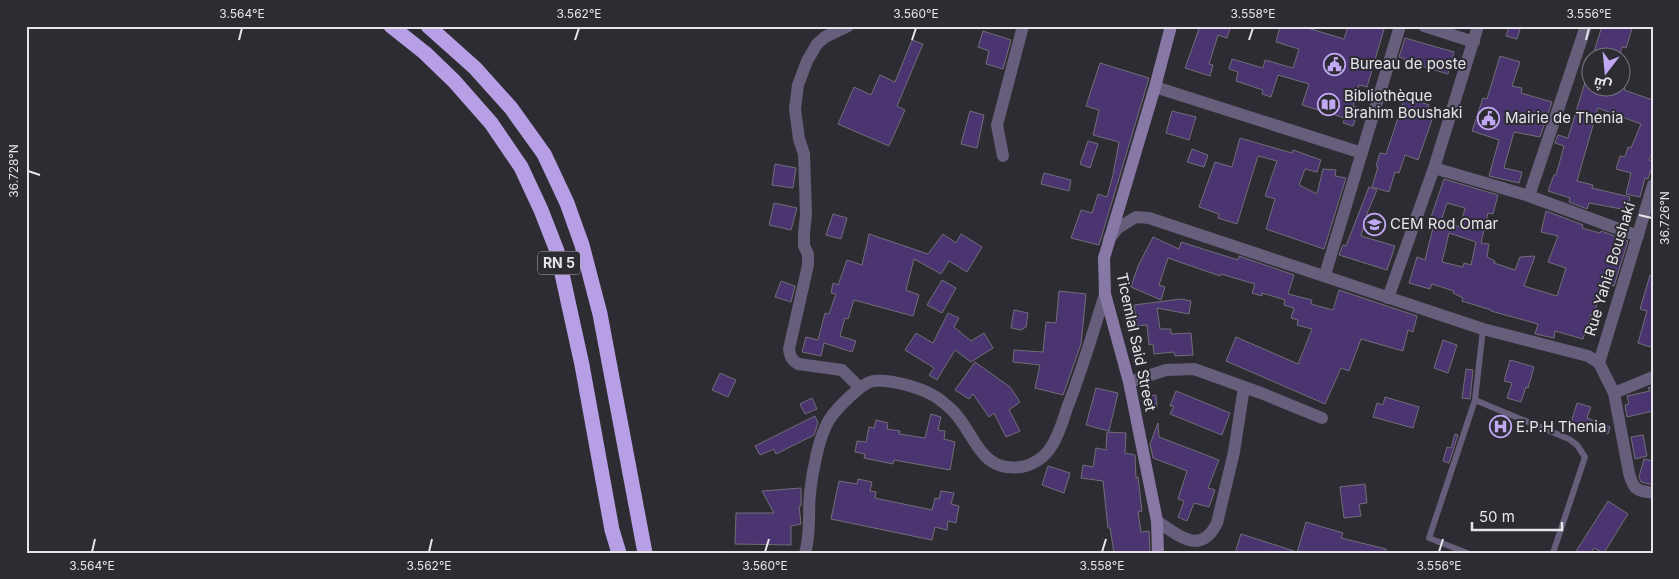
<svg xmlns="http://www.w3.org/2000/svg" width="1679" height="579" font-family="Inter,Cairo,sans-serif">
	<rect width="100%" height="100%" fill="#2e2c33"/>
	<path fill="#4b3571" stroke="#706e76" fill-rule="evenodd" d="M 1196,26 L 1231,26 L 1227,38 L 1218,35 L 1209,64 L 1213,65 L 1210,76 L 1185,68 L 1199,29 L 1196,28 Z
		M 1280,26 L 1301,26 L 1344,39 L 1348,26 L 1385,26 L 1367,87 L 1359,85 L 1353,106 L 1359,108 L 1353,126 L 1343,123 L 1345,118 L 1302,105 L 1309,84 L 1278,75 L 1271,97 L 1262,94 L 1263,90 L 1236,81 L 1238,72 L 1229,69 L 1232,59 L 1263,68 L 1265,60 L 1293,68 L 1299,49 L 1276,42 Z
		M 1509,26 L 1521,26 L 1517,39 L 1506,36 Z
		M 1602,26 L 1623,26 L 1632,29 L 1626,48 L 1622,47 L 1619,58 L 1592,58 Z
		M 983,31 L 1011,40 L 1003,69 L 986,64 L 989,51 L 978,47 Z
		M 1405,38 L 1454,52 L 1448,74 L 1404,61 L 1405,59 L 1399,57 Z
		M 912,40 L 923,44 L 897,106 L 905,110 L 889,146 L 838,124 L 854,87 L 871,95 L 880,75 L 895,82 Z
		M 1500,56 L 1520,62 L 1512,86 L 1522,88 L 1521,93 L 1552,102 L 1540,137 L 1514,132 L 1504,168 L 1522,172 L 1519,183 L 1489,176 L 1499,140 L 1472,131 L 1483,98 L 1487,99 Z
		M 1100,63 L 1149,78 L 1099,245 L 1071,238 L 1081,210 L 1092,213 L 1098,194 L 1107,197 L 1113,175 L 1119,142 L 1093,135 L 1099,110 L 1086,106 Z
		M 1589,69 L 1592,69 L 1592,88 L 1625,88 L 1624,90 L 1653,100 L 1653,152 L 1649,160 L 1653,161 L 1653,164 L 1648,179 L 1645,178 L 1640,197 L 1626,194 L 1631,173 L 1616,169 L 1620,156 L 1625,157 L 1628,147 L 1631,148 L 1641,124 L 1598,108 L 1577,181 L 1593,185 L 1592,188 L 1630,197 L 1627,210 L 1589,203 L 1587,209 L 1569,202 L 1570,198 L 1548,191 L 1554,175 L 1556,175 L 1564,146 L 1555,143 L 1558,135 L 1568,138 Z
		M 1405,97 L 1429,105 L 1427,111 L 1434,114 L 1418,160 L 1405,155 L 1399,173 L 1395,172 L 1389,192 L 1372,187 L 1378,167 L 1376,166 L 1380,153 L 1386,154 Z
		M 970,111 L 984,115 L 977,148 L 961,144 Z
		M 1172,111 L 1196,117 L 1189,140 L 1166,133 Z
		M 1240,138 L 1292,153 L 1293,150 L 1321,160 L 1317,172 L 1305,169 L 1299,185 L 1317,194 L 1323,169 L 1336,170 L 1335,176 L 1346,178 L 1324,249 L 1266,229 L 1275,199 L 1265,196 L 1277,161 L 1258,156 L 1237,224 L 1218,218 L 1219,214 L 1199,207 L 1215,162 L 1232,167 Z
		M 1088,141 L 1098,144 L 1090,168 L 1080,164 Z
		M 1192,149 L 1208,155 L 1204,167 L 1187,162 Z
		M 775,164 L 796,168 L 793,188 L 772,185 Z
		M 1044,173 L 1071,180 L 1069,191 L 1041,184 Z
		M 1444,179 L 1498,195 L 1493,214 L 1488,213 L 1481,243 L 1489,244 L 1487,257 L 1495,261 L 1494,263 L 1515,270 L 1520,257 L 1535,256 L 1524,286 L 1557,296 L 1566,268 L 1548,262 L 1558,236 L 1541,232 L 1546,211 L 1583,225 L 1582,228 L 1600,233 L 1601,231 L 1628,241 L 1614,286 L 1604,283 L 1593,316 L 1591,315 L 1583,339 L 1555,331 L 1554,338 L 1535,334 L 1538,324 L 1491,311 L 1491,310 L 1462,301 L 1463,298 L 1453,293 L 1454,291 L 1432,284 L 1430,289 L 1409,283 L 1417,257 L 1425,260 L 1433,228 L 1428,226 ZM 1447,203 L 1465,208 L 1460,227 L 1441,221 ZM 1449,233 L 1476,242 L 1471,265 L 1464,263 L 1463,267 L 1442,262 Z
		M 1369,187 L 1377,190 L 1368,211 L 1361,236 L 1395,246 L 1387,270 L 1339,255 L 1343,245 L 1346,246 Z
		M 774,203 L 797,208 L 791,230 L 769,225 Z
		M 833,214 L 847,218 L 841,239 L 826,235 Z
		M 869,234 L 928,254 L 943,234 L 956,243 L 961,234 L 982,247 L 967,272 L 949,261 L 941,274 L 914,259 L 906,290 L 919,295 L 913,316 L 854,300 L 848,319 L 845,318 L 840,336 L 856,341 L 852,352 L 824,343 L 821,356 L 802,352 L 806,337 L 818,340 L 825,313 L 829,314 L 836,294 L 831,293 L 833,283 L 838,285 L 847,260 L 862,265 Z
		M 1153,237 L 1179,249 L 1181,242 L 1238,260 L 1239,256 L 1294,275 L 1288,294 L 1312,300 L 1311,304 L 1333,310 L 1339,290 L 1417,316 L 1413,332 L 1408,330 L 1403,351 L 1361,339 L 1349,371 L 1341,368 L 1325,404 L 1226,361 L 1236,337 L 1298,364 L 1312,329 L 1297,325 L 1298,320 L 1291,318 L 1294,308 L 1284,305 L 1285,300 L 1262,293 L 1262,296 L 1252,293 L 1255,284 L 1221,274 L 1220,276 L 1168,258 L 1159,285 L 1165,287 L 1161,300 L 1131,287 L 1138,266 Z
		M 1650,275 L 1653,276 L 1653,348 L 1638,343 L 1647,311 L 1640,309 Z
		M 942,280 L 956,288 L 942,313 L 927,305 Z
		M 781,281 L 795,286 L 791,302 L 775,297 Z
		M 1059,291 L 1086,294 L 1081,344 L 1063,395 L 1035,388 L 1040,365 L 1013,362 L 1014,350 L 1043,352 L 1046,322 L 1056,323 Z
		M 1181,299 L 1191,301 L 1189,314 L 1157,308 L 1160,329 L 1171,329 L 1171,334 L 1191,333 L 1193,355 L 1175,356 L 1174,352 L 1154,354 L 1153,344 L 1149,345 L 1147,325 L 1137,326 L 1134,305 Z
		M 1014,310 L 1028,313 L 1026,327 L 1021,330 L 1011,328 Z
		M 948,313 L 959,318 L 954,327 L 971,341 L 984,333 L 993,348 L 971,362 L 955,350 L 937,380 L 929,375 L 934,368 L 905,350 L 916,333 L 933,343 Z
		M 1443,340 L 1457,345 L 1448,373 L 1434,368 Z
		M 1510,360 L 1534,367 L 1528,388 L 1526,387 L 1521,402 L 1507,398 L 1512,383 L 1504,381 Z
		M 975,362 L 1010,387 L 1020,402 L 1009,410 L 1020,431 L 1006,437 L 994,413 L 989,417 L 973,394 L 969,399 L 955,390 Z
		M 1466,369 L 1473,370 L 1470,399 L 1462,398 Z
		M 720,373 L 736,380 L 728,397 L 712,390 Z
		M 1653,386 L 1653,411 L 1627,417 L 1625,405 L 1629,404 L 1627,396 L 1650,391 L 1648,388 Z
		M 1096,388 L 1118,393 L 1109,431 L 1086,425 Z
		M 1176,391 L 1230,413 L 1222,435 L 1170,414 L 1174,406 L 1170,406 Z
		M 1156,395 L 1157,407 L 1146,408 L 1145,396 Z
		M 1385,397 L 1419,407 L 1413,428 L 1373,417 L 1377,403 L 1383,405 Z
		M 812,398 L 817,409 L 805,414 L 800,404 Z
		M 1577,403 L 1591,407 L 1587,418 L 1610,427 L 1608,434 L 1571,423 Z
		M 931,414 L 941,417 L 938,430 L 945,431 L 944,439 L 955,442 L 950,470 L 894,460 L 893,464 L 864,458 L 865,454 L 855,452 L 857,441 L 866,442 L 869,427 L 874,428 L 876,420 L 888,423 L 887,429 L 900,431 L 899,434 L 925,438 Z
		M 815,416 L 818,423 L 814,435 L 776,454 L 774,449 L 760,455 L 755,446 Z
		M 1158,423 L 1159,437 L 1219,460 L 1208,488 L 1215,490 L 1209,507 L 1194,503 L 1187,521 L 1178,517 L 1184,501 L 1178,499 L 1187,471 L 1153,458 L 1150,444 Z
		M 1107,432 L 1126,433 L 1125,453 L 1135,455 L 1136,478 L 1138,477 L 1142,511 L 1138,512 L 1141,532 L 1149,531 L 1150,552 L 1114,553 L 1110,528 L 1108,528 L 1103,481 L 1081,478 L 1083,465 L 1093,467 L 1096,448 L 1106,450 Z
		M 1455,434 L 1458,435 L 1449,463 L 1443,461 L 1447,447 L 1451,448 Z
		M 1643,435 L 1647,456 L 1635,459 L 1631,437 Z
		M 1644,459 L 1653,461 L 1653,485 L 1641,482 L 1639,477 Z
		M 1048,466 L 1070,473 L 1064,493 L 1042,485 Z
		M 858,479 L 872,482 L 870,491 L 876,492 L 875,498 L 932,510 L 935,498 L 939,499 L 941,491 L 954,493 L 951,504 L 959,506 L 956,523 L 948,521 L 947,530 L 935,527 L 932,540 L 831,519 L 839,481 L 857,484 Z
		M 1365,484 L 1367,503 L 1359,504 L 1361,516 L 1344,518 L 1340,487 Z
		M 801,488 L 801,506 L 799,506 L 801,524 L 791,526 L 791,545 L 735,544 L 736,513 L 774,513 L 762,491 Z
		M 1608,501 L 1628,514 L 1604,553 L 1594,548 L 1591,553 L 1575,553 Z
		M 1306,522 L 1343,533 L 1341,538 L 1386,549 L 1386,553 L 1297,553 Z
		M 1241,534 L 1294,551 L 1294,553 L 1235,553 Z"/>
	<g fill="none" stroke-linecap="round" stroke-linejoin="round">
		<path stroke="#665e7a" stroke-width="6" d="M 1483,329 L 1475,400 L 1569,439 L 1577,445 L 1585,457 L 1553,553
			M 1467,553 L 1429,538 L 1475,400"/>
		<path stroke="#665e7a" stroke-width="12" d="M 848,26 L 825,37 L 817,44 L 807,61 L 798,85 L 795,109 L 799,139 L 804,154 L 806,214 L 804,233 L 804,246 L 808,254 L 808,265 L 789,349 C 790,357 792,360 798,364 L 842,370 L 860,388
			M 1424,26 L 1474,42
			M 1155,87 L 1362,153
			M 1003,156 L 997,125 L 1023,26
			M 1434,168 L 1529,196 L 1638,236
			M 1529,196 L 1586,26
			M 1109,239 L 1118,228 L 1136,217 L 1149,218 L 1483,329 L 1588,356 L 1599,363 L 1614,393 L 1629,473 C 1634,491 1636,490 1653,493
			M 1325,275 L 1400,26
			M 1388,298 L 1434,168 L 1478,26
			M 1599,363 L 1653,185
			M 1129,382 L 1166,370 L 1194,369 L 1261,393 L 1322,418
			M 1614,393 L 1653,377
			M 1157,521 C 1179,536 1201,556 1217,523 L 1234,452 L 1244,387
			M 805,553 C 811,534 808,512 810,493 C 812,473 819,436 829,420 C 836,409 862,382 874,381 C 891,379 922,388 936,397 C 941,400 946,405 951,409 C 975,431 978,473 1021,467 C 1033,465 1045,457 1051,447 C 1059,435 1063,421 1067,408 C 1082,371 1093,332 1105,294"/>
		<path stroke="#8778a5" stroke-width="12" d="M 1158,553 L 1157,521 L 1129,382 L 1105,294 L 1104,258 L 1155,87 L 1171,26"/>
		<path stroke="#b69fe4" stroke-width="15" d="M 391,26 L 425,53 L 454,81 L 491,123 L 521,167 L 541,210 L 557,251 L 582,365 L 612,530 L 619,553
			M 428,26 L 475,68 L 511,108 L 544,154 L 567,203 L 582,245 L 600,314 L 645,553"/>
	</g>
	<path fill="none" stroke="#e6e5ea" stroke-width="2" d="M 239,40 L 242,28M 575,40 L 579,28M 912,40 L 916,28M 1249,40 L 1253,28M 1586,40 L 1589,28M 28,171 L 40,175M 1639,215 L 1652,218M 92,552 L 95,539M 429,552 L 432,539M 765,552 L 769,539M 1102,552 L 1106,539M 1439,552 L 1443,539"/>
	<defs>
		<symbol id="civic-ring" viewBox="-11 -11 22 22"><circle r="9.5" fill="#2e2c33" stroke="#c1a8f3" stroke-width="1.5"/><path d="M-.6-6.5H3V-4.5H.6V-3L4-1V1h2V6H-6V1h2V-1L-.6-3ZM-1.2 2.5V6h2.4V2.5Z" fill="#c1a8f3"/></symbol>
		<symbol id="library-ring" viewBox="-11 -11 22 22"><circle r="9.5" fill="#2e2c33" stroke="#c1a8f3" stroke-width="1.5"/><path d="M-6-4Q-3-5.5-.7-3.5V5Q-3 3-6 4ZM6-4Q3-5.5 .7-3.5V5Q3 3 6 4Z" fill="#c1a8f3"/></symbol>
		<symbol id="school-ring" viewBox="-11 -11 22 22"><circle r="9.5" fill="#2e2c33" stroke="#c1a8f3" stroke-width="1.5"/><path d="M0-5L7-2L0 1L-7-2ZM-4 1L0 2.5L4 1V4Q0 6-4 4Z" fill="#c1a8f3"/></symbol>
		<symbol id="hospital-ring" viewBox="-11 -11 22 22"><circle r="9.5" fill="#2e2c33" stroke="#c1a8f3" stroke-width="1.5"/><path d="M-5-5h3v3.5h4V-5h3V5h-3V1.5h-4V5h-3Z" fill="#c1a8f3"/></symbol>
	</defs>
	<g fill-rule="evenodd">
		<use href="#civic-ring" x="1322" y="52" width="25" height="25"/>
		<use href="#library-ring" x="1316" y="92" width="25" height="25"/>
		<use href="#civic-ring" x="1476" y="106" width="25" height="25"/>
		<use href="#school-ring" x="1362" y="212" width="25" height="25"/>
		<use href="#hospital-ring" x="1488" y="414" width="25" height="25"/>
	</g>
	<g text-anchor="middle" stroke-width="4" stroke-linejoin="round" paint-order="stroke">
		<rect fill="#2e2c33" stroke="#afaeb3" stroke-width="1" x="538" y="251.5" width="42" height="23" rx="4"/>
		<g font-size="14" font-weight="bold" fill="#e6e5ea">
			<text x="559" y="268">RN 5</text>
		</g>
		<g font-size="15" fill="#e6e5ea" stroke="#2e2c33" text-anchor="start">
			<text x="1350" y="69">Bureau de poste</text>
			<text x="1344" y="101">Bibliothèque<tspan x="1344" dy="17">Brahim Boushaki</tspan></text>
			<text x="1505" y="123">Mairie de Thenia</text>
			<text x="1390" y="229">CEM Rod Omar</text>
			<text x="1516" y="432">E.P.H Thenia</text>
		</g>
		<g font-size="15" fill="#e6e5ea" stroke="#2e2c33">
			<text transform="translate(1610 269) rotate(-73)" y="5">Rue Yahia Boushaki</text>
			<text transform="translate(1136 342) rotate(78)" y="5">Ticemlal Said Street</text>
		</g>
	</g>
	<rect width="1679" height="579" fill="none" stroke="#2e2c33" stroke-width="55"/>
	<g transform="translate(1606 72) rotate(196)"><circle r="24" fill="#2e2c33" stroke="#78767c"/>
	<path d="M0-4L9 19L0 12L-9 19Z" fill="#c1a8f3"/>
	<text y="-8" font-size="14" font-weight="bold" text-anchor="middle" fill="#e6e5ea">ش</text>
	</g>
	<path d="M1472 522v8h90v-8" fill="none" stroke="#e6e5ea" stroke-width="2.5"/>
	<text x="1479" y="522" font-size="15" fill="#e6e5ea" stroke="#2e2c33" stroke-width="4" paint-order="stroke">50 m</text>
	<rect x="28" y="28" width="1624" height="524" fill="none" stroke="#e6e5ea" stroke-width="2"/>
	<g font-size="12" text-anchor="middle" fill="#e6e5ea">
		<text x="242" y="18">3.564°E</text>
		<text x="579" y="18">3.562°E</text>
		<text x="916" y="18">3.560°E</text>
		<text x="1253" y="18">3.558°E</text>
		<text x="1589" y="18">3.556°E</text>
		<text transform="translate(14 171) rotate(-90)" y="4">36.728°N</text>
		<text transform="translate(1665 218) rotate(-90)" y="4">36.726°N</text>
		<text x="92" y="570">3.564°E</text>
		<text x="429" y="570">3.562°E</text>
		<text x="765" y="570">3.560°E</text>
		<text x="1102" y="570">3.558°E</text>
		<text x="1439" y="570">3.556°E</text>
	</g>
</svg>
